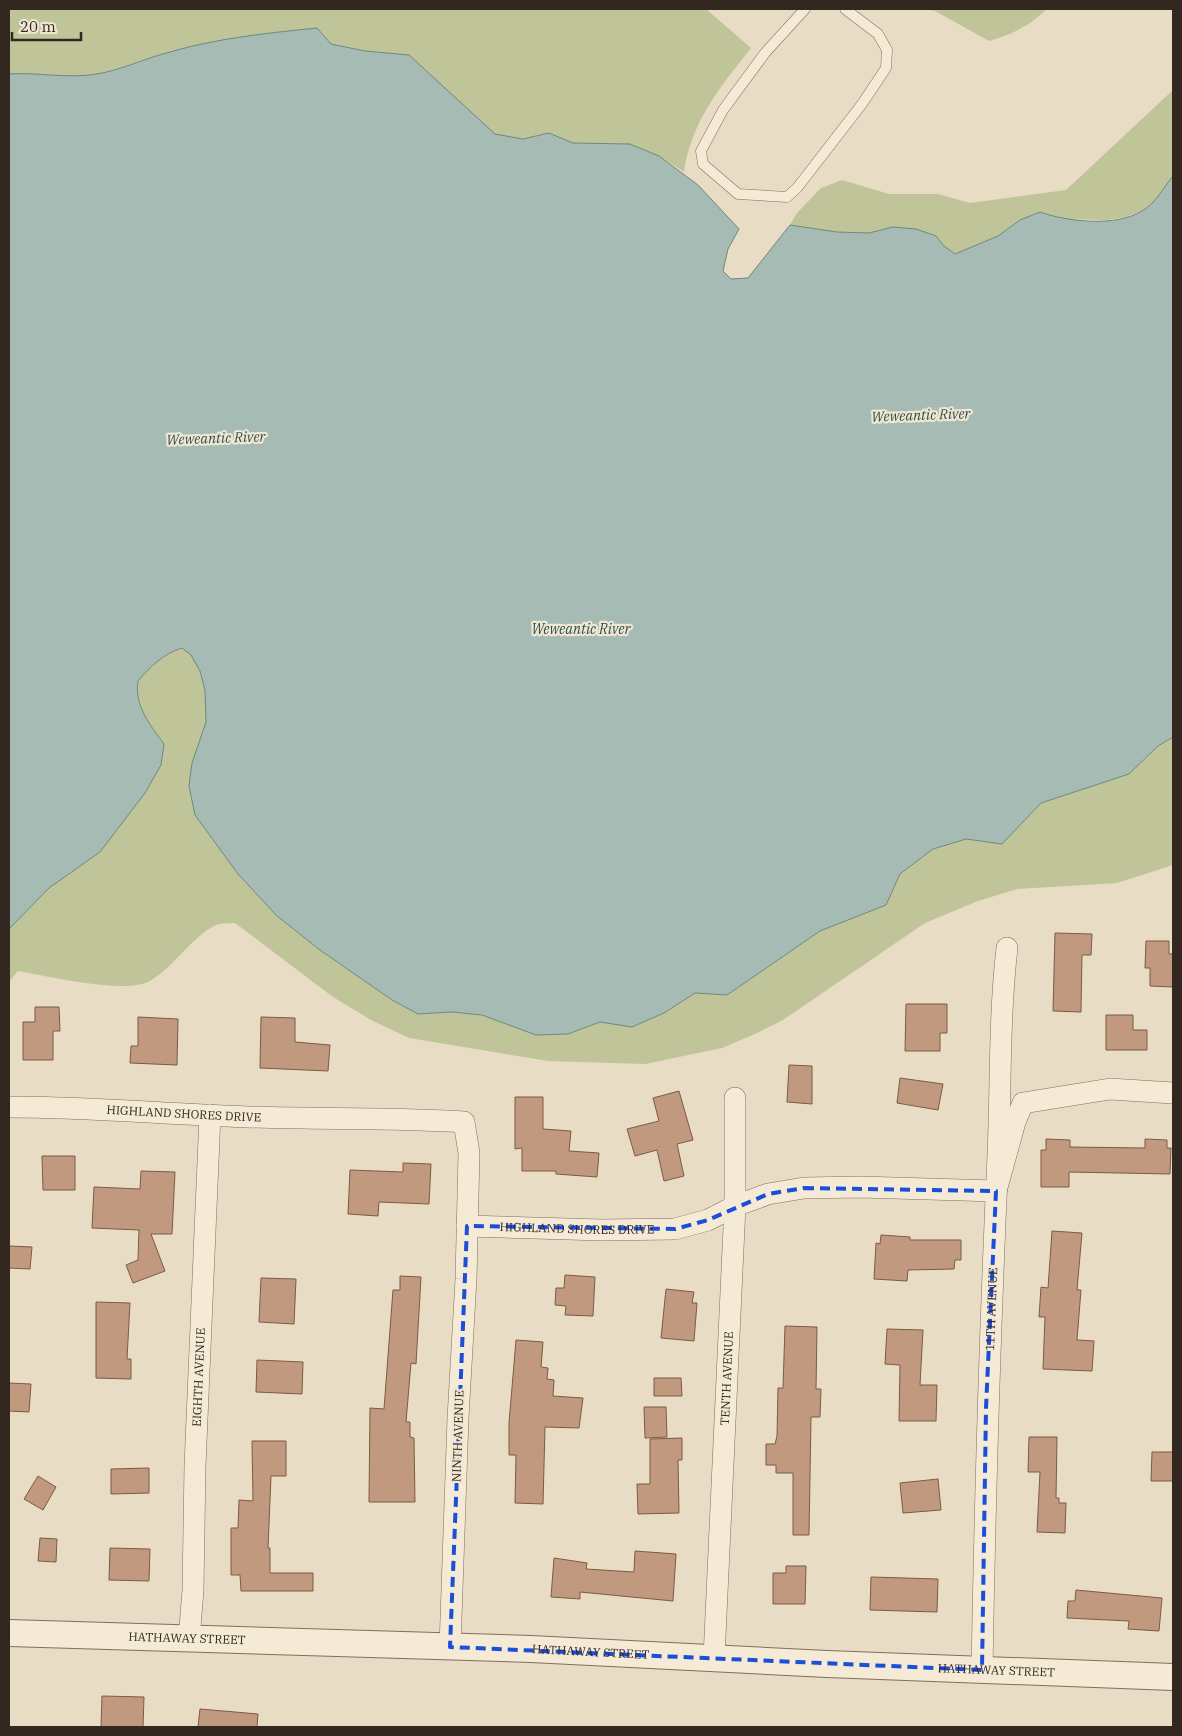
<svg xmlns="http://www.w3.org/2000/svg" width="1182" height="1736" font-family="'IBM Plex Serif',serif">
	<rect width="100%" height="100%" fill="#e8dcc4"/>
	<path fill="#c0c499" d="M 9,9 L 706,9 L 751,48 C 720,87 691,122 684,172 L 659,156 L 630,144 L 573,143 L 549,133 L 523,139 L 495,134 L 449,93 L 365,51 L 331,44 L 317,28 C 269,33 221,40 173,51 C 148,57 123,70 97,74 C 67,79 38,72 9,74 Z
		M 923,9 L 1047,9 C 1029,26 1013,34 989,41 L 935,11 Z
		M 1173,90 L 1173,176 L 1155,201 L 1142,211 L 1126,217 L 1107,220 L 1061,219 L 1040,212 L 1020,220 L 998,236 L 955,254 L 944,246 L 936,236 L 893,227 L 869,233 L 837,232 L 790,225 L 797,213 L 821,188 L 842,180 L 889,194 L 938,194 L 970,203 L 1066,190 Z
		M 183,648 L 191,655 L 200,671 L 205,690 L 206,722 L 192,763 L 189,786 L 195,815 L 238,874 L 277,916 L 320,950 L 392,1000 L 418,1014 L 452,1012 L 482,1015 L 536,1035 L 568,1034 L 600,1022 L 632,1027 L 664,1013 L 695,993 L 727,995 L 820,931 L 886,905 L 900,874 L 933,849 L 966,839 L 1002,843 L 1041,803 L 1129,774 L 1158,746 L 1173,737 L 1173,865 L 1117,883 L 1017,889 L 978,901 L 925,923 L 783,1020 L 755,1034 L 722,1048 L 645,1064 L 548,1061 L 409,1038 L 371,1020 L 333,997 L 235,923 C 230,923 224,923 219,924 C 196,931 173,969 148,982 C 122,994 48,976 18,971 L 9,982 L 9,929 L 49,888 L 100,852 L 164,744 C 150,725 134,705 138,681 C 151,666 163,654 183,648 Z"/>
	<path fill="#a5bbb4" stroke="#6e8881" d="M 317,28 L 331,44 L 365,51 L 409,55 L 495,134 L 523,139 L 549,133 L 573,143 L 630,144 L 659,156 L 698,185 L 739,229 L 728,249 L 723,271 L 731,279 L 748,278 L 790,225 L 837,232 L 869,233 L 893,227 L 916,229 L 936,236 L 944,246 L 955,254 L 998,236 L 1020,220 L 1040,212 C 1068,222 1116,227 1142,211 C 1156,203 1163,188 1173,176 L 1173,737 L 1158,746 L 1129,774 L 1041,803 L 1002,844 L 966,839 L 933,849 L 900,874 L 886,905 L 820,931 L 727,995 L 695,993 L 664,1013 L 632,1027 L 600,1022 L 568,1034 L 536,1035 L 482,1015 L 452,1012 L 418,1014 L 392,1000 L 320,950 L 277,916 L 238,874 L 195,815 L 189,786 L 192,763 L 206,722 L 205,690 L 200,671 L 191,655 L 182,648 C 163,654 151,666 138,681 C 134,705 150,725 164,744 L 161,765 L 145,793 L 100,852 L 49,888 L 9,929 L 9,74 C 38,72 67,79 97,74 C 121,70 146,58 170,52 C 218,38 268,33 317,28 Z"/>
	<path fill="#c1997f" stroke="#7c5a46" d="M 1055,933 L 1092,934 L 1091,955 L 1082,955 L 1081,1012 L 1053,1011 Z
		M 1146,941 L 1169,941 L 1169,954 L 1173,954 L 1173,987 L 1150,986 L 1150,968 L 1145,968 Z
		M 906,1004 L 947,1004 L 947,1033 L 940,1033 L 940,1051 L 905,1051 Z
		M 35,1007 L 59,1007 L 60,1031 L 53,1031 L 53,1060 L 23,1060 L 23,1022 L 35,1022 Z
		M 1106,1015 L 1133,1015 L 1133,1030 L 1147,1030 L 1147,1050 L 1106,1050 Z
		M 138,1017 L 178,1019 L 177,1065 L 130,1063 L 131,1046 L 138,1046 Z
		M 261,1017 L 295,1018 L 295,1042 L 330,1045 L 328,1071 L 260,1068 Z
		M 789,1065 L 812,1066 L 812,1104 L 787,1102 Z
		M 900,1078 L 943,1084 L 938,1110 L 897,1103 Z
		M 679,1091 L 693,1140 L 677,1144 L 684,1176 L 664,1181 L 657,1150 L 635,1156 L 627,1129 L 659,1121 L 653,1098 Z
		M 515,1097 L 543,1097 L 543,1129 L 571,1131 L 569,1151 L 599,1153 L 597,1177 L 556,1174 L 556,1171 L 522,1171 L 522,1148 L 515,1149 Z
		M 1046,1139 L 1070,1140 L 1070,1147 L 1145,1148 L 1145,1139 L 1167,1140 L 1167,1148 L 1171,1148 L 1170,1174 L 1069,1172 L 1069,1187 L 1041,1187 L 1041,1150 L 1046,1150 Z
		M 42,1156 L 75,1156 L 75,1190 L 43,1190 Z
		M 403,1163 L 431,1164 L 429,1204 L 379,1202 L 378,1216 L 348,1214 L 350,1170 L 403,1172 Z
		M 141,1171 L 175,1172 L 172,1234 L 151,1234 L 165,1271 L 133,1283 L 126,1265 L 138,1260 L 139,1230 L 92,1228 L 94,1187 L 140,1189 Z
		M 1052,1231 L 1082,1233 L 1077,1290 L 1081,1290 L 1077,1340 L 1094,1341 L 1092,1371 L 1043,1369 L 1045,1317 L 1039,1317 L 1041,1287 L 1048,1288 Z
		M 881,1235 L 910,1237 L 910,1240 L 961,1240 L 961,1260 L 955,1260 L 954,1269 L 908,1270 L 907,1281 L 874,1279 L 876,1243 L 880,1244 Z
		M 9,1246 L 32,1247 L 30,1269 L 9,1268 Z
		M 565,1275 L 595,1277 L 593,1316 L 565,1315 L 566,1306 L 555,1305 L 556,1288 L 564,1288 Z
		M 400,1276 L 421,1277 L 416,1364 L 411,1363 L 406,1422 L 410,1422 L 410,1437 L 414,1438 L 415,1502 L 369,1502 L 370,1408 L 384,1409 L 393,1290 L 400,1290 Z
		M 261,1278 L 296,1279 L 294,1324 L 259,1322 Z
		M 666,1289 L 694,1292 L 692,1303 L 697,1303 L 694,1341 L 661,1338 Z
		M 96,1302 L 130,1303 L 127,1359 L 131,1359 L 131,1379 L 96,1378 Z
		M 785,1326 L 817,1327 L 816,1389 L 821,1389 L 820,1417 L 811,1417 L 809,1535 L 793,1535 L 793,1473 L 776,1473 L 776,1465 L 766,1465 L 766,1444 L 775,1444 L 777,1436 L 778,1388 L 783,1388 Z
		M 887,1329 L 923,1330 L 920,1385 L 937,1385 L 936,1421 L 899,1421 L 900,1365 L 885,1364 Z
		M 516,1340 L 543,1342 L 541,1367 L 548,1368 L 547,1379 L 554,1380 L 553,1396 L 583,1398 L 579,1428 L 545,1427 L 543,1504 L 515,1503 L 516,1455 L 509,1455 L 509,1423 Z
		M 257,1360 L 303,1362 L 302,1394 L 256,1392 Z
		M 654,1378 L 681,1378 L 682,1396 L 654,1396 Z
		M 9,1383 L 31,1384 L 29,1412 L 9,1411 Z
		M 644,1407 L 666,1407 L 667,1437 L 645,1438 Z
		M 1029,1437 L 1057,1437 L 1056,1498 L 1059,1498 L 1059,1503 L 1066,1503 L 1065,1533 L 1037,1532 L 1040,1472 L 1028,1472 Z
		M 682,1438 L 682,1460 L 678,1460 L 679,1513 L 638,1514 L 637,1484 L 650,1484 L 650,1439 Z
		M 252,1441 L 286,1441 L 286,1476 L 271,1476 L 268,1548 L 270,1548 L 270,1573 L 313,1573 L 313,1591 L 241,1591 L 240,1575 L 231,1575 L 231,1528 L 238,1528 L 239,1500 L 253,1501 Z
		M 1152,1452 L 1173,1452 L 1173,1481 L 1151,1481 Z
		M 149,1468 L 149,1493 L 111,1494 L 111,1469 Z
		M 38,1476 L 56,1487 L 43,1510 L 24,1499 Z
		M 938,1479 L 941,1510 L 903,1513 L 900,1483 Z
		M 40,1538 L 57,1539 L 56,1562 L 38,1561 Z
		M 110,1548 L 150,1549 L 149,1581 L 109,1580 Z
		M 635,1551 L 676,1554 L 673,1601 L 580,1592 L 580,1599 L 551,1597 L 554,1558 L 587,1563 L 586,1569 L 634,1572 Z
		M 786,1566 L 806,1566 L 805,1604 L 773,1604 L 773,1573 L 786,1573 Z
		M 871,1577 L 938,1579 L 937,1612 L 870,1610 Z
		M 1076,1590 L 1162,1598 L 1159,1631 L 1128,1629 L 1129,1621 L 1067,1618 L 1068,1601 L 1075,1601 Z
		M 102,1696 L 144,1697 L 143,1727 L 101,1727 Z
		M 200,1709 L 258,1714 L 257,1727 L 198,1727 Z"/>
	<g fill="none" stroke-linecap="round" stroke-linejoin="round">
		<defs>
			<path id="service" d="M 805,9 L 765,53 L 723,110 L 701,151 L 703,164 L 738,194 L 787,197 L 797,188 L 862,104 L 886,68 L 887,50 L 878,34 L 845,9"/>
			<g id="minor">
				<path id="s1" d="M 9,1107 C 81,1107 153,1113 225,1116 C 305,1120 385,1117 464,1122 L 469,1153 L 466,1279 L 458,1418 L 450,1647"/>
				<path id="s2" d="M 467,1226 L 602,1230 L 675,1229 L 708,1220 L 735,1206 L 768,1194 L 804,1188 L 860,1187 L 996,1191 L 1015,1122 L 1023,1103 L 1110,1089 L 1173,1093"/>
				<path id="s3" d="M 189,1639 L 193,1590 L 195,1466 L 210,1115"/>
				<path id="s4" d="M 714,1658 L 735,1206 L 735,1098"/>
				<path id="s5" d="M 982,1670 C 985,1498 990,1327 998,1155 C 1001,1086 999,1017 1007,948"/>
			</g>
			<g id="tertiary">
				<path id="s6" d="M 9,1633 L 531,1649 L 827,1664 L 1173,1677"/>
			</g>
		</defs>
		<use href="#service" stroke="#806f5d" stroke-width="11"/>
		<use href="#minor" stroke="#806f5d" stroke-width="22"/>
		<use href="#tertiary" stroke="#806f5d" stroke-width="28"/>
		<use href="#service" stroke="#f4ead6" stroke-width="10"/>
		<use href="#minor" stroke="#f4ead6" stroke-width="21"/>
		<use href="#tertiary" stroke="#f4ead6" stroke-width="26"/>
	</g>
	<path fill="none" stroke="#1d4ed8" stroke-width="4" stroke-dasharray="10 6" stroke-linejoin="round" d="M 804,1188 L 996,1191 L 986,1408 L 982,1670 L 450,1647 L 467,1226 L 675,1229 L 708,1220 L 768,1194 Z"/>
	<g text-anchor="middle" stroke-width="4.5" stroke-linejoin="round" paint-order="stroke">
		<g font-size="12" fill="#32281f" stroke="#f0e7d2">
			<text dy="4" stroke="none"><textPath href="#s1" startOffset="175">HIGHLAND SHORES DRIVE</textPath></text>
			<text dy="4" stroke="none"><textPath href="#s2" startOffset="110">HIGHLAND SHORES DRIVE</textPath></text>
			<text dy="4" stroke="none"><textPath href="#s5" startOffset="361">11TH AVENUE</textPath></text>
			<text dy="4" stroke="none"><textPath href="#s3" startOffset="262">EIGHTH AVENUE</textPath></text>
			<text dy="4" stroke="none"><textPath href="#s4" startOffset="280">TENTH AVENUE</textPath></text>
			<text transform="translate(458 1436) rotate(-88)" y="4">NINTH AVENUE</text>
			<text dy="4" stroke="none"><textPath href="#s6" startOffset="178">HATHAWAY STREET</textPath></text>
			<text dy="4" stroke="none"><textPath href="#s6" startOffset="582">HATHAWAY STREET</textPath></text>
			<text dy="4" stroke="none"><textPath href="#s6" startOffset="988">HATHAWAY STREET</textPath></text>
		</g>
		<g font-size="14" font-style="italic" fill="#30504d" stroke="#f0e7d2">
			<text transform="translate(921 415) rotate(-2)" y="5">Weweantic River</text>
			<text transform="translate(216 438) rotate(-2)" y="5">Weweantic River</text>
			<text x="581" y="634">Weweantic River</text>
		</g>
	</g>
	<rect width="1182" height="1736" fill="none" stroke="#32281f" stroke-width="20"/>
	<path d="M12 32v8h69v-8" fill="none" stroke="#32281f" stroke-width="2.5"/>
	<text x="20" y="32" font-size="15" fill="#32281f" stroke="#f0e7d2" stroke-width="4" paint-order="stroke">20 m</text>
</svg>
